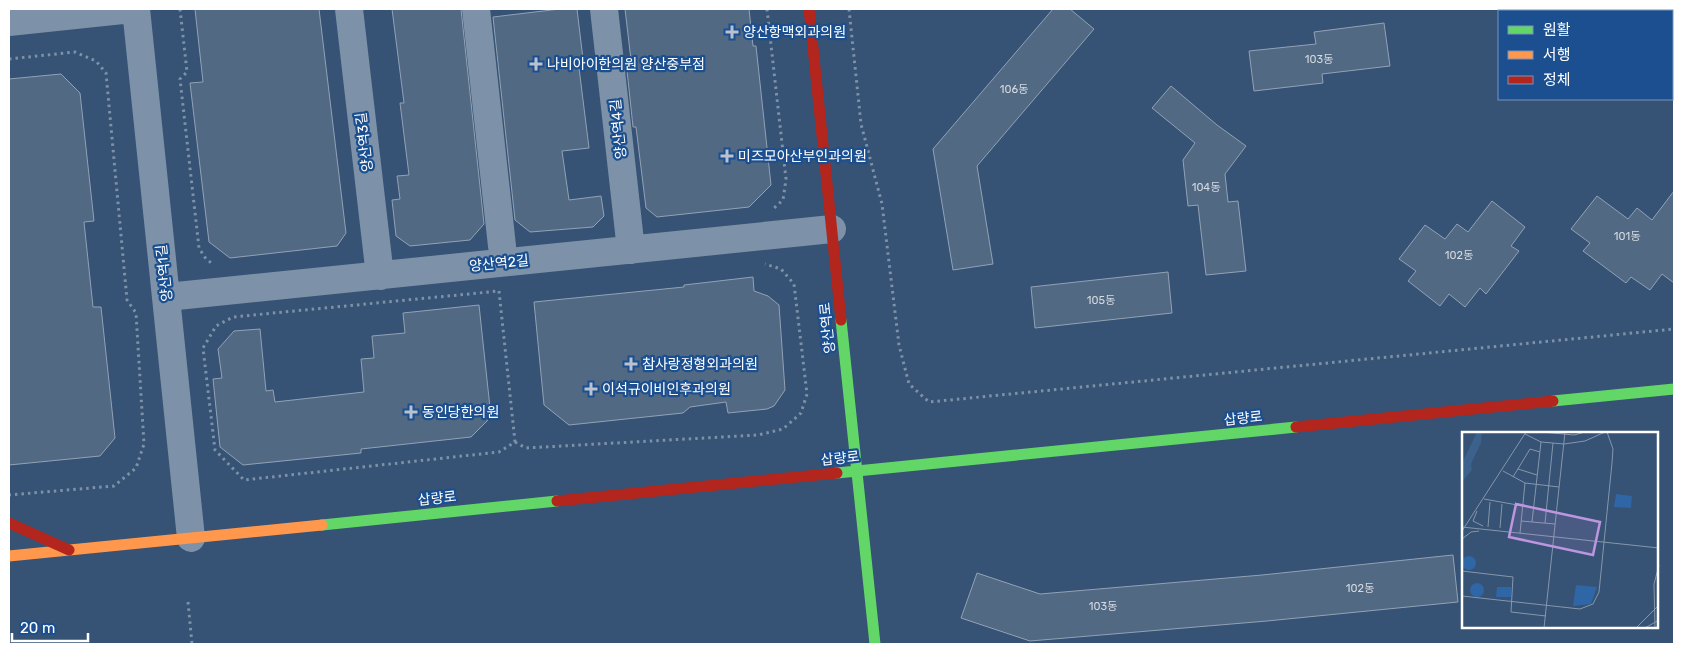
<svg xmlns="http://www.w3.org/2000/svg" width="1683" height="653" font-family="Rubik,'Noto Sans KR',sans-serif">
	<rect width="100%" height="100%" fill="#365274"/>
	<path fill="#526984" stroke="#92a2b6" d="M 195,9 L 319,9 L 346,233 L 337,246 L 230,258 L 209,242 L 190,83 L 203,82 Z
		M 392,9 L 461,9 L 484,224 L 470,240 L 410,246 L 396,236 L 392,200 L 400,199 L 397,176 L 409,175 L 400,103 L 404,103 Z
		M 560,9 L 577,9 L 583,59 L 578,60 L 589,148 L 562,151 L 569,200 L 601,196 L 604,216 L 593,227 L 530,232 L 515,220 L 493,17 Z
		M 625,9 L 749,9 L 753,46 L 756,46 L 771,185 L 749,207 L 657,217 L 646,208 L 636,127 L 633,127 L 626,61 L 631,60 Z
		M 1053,9 L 1070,9 L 1094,29 L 977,166 L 993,264 L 953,270 L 933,149 Z
		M 1384,23 L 1390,66 L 1322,74 L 1323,83 L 1254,91 L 1249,51 L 1316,44 L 1314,32 Z
		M 61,74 L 80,93 L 94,221 L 84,222 L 93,307 L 101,307 L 115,438 L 100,456 L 9,465 L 9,79 Z
		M 1171,86 L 1217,125 L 1246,146 L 1225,174 L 1228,202 L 1238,201 L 1246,271 L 1206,275 L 1198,205 L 1188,206 L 1183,160 L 1195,143 L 1152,108 Z
		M 1674,191 L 1674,283 L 1662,274 L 1650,290 L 1631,277 L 1626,283 L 1583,251 L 1590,243 L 1571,229 L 1597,196 L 1628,219 L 1637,208 L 1652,220 Z
		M 1492,201 L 1525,227 L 1511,246 L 1519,251 L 1486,294 L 1480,288 L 1465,307 L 1449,294 L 1440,306 L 1408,281 L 1416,271 L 1399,259 L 1425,225 L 1445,239 L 1457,224 L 1468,232 Z
		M 1168,272 L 1172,313 L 1035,328 L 1031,287 Z
		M 753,277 L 754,291 L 768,296 L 779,305 L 785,390 L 774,406 L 767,409 L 728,413 L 726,402 L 690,407 L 683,413 L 569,425 L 544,405 L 534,302 L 684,287 L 684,285 Z
		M 479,305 L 491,417 L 471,437 L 361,449 L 361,453 L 243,465 L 220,447 L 213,379 L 222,378 L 218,349 L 234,331 L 260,329 L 266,391 L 273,390 L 275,402 L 364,392 L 361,359 L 374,358 L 372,336 L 405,333 L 403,313 Z
		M 1453,555 L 1458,602 L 1267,621 L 1030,641 L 961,618 L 977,573 L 1040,594 L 1262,575 Z"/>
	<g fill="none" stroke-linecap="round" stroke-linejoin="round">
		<path stroke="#7d92a8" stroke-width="3" stroke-dasharray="2.5 4" stroke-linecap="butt" d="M 180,9 L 187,72 L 180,79 L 199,248 L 206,259 L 214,265
			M 767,9 L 786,179 L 783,200 L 774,208
			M 849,9 L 861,124 L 882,204 L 899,345 L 909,384 L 929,402 L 1674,329
			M 9,59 L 75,52 L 96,61 L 106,73 L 127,300 L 136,313 L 144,444 L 136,468 L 114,486 L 9,495
			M 499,291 L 515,442 L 499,452 L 244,480 L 215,450 L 203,348 L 216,326 L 233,317 Z
			M 515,442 L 526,448 L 758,435 L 783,429 L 801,413 L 807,394 L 794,284 L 781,269 L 765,264
			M 188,602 L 192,644"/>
		<path stroke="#7d92a8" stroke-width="28" d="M 136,9 L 191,538
			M 349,9 L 380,276
			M 476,9 L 502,246
			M 604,9 L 631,250
			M 9,22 L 132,9
			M 167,297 L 832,229"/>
		<path stroke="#63d668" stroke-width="11" d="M 841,320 L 875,644
			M 1553,401 L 1674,389
			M 837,473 L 1296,427
			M 322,525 L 557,501"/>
		<path stroke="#ff974d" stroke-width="11" d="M 9,556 L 322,525"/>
		<path stroke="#b3261e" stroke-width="11" d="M 809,9 L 841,320
			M 1296,427 L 1553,401
			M 557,501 L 837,473
			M 9,523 L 69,550"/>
	</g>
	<g fill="#b9c2ce" stroke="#1b4f8f" stroke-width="2">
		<path d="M729.5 24.5h5v5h5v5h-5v5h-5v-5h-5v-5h5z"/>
		<path d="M533.5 56.5h5v5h5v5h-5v5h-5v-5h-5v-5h5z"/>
		<path d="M724.5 148.5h5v5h5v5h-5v5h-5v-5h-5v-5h5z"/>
		<path d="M628.5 356.5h5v5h5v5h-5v5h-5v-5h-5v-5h5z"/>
		<path d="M588.5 381.5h5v5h5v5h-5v5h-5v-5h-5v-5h5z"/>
		<path d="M408.5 404.5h5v5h5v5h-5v5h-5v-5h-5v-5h5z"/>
	</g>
	<g text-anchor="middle" stroke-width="4.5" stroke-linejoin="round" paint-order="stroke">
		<g font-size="11" fill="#d4dae0">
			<text x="1319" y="63">103동</text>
			<text x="1014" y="93">106동</text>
			<text x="1206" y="191">104동</text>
			<text x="1627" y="240">101동</text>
			<text x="1459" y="259">102동</text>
			<text x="1101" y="304">105동</text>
			<text x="1360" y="592">102동</text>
			<text x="1103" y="610">103동</text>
		</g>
		<g font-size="14" fill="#fff" stroke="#1b4f8f" text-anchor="start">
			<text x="743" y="37">양산항맥외과의원</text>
			<text x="547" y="69">나비아이한의원 양산중부점</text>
			<text x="738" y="161">미즈모아산부인과의원</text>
			<text x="642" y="369">참사랑정형외과의원</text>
			<text x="602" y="394">이석규이비인후과의원</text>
			<text x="422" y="417">동인당한의원</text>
		</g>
		<g font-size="14" fill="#fff" stroke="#1b4f8f">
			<text transform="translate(618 129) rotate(-96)" y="5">양산역4길</text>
			<text transform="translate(364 142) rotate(-97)" y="5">양산역3길</text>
			<text transform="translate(499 263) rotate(-6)" y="5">양산역2길</text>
			<text transform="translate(164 273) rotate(-96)" y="5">양산역1길</text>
			<text transform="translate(827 328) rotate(-96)" y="5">양산역로</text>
			<text transform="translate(1243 418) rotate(-6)" y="5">삽량로</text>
			<text transform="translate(840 458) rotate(-6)" y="5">삽량로</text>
			<text transform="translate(437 498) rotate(-6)" y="5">삽량로</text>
		</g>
	</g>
	<g transform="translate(1462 432)">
		<rect width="196" height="196" fill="#365274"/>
		<path d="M0 131a7 7 0 1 1 14 0a7 7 0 1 1-14 0ZM8 158a7 7 0 1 1 14 0a7 7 0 1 1-14 0ZM 35,155 L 49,155 L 49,165 L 34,165 Z" fill="#2f66a5"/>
		<path d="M 154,62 L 170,64 L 169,76 L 152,75 ZM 114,153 L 135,155 L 129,172 L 111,174 Z" fill="#2f66a5"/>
		<path d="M 15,0 L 20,0 L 19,11 L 9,32 L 10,38 L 0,50 L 0,31 Z" fill="#3b618d"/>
		<path fill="none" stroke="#8697ac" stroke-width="1" d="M 80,0 L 112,3 L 123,0M 63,2 L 79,10 L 102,12 L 123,9 L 143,0M 56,37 L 75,43M 41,39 L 63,51 L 97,55M 51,45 L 68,17 L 78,20M 22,67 L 61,74M 15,79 L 11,89 L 21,94M 59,89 L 93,92M 70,90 L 79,10M 83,91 L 91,11M 0,95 L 197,116M 26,95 L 28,70M 38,96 L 40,72M 0,99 L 64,0M 58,101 L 63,51M 0,107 L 9,100 L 17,99M 0,139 L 51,145 L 49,180 L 84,184M 0,164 L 118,177 L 131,172 L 137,160 L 150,31 L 151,17 L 145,0M 82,196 L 103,0M 174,196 L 197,173M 183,196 L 197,188M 193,196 L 192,152 L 197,133"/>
		<path fill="#bd96df" fill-opacity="0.15" stroke="#bd96df" stroke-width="2.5" d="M 54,72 L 138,90 L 131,123 L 47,105 Z"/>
		<rect width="196" height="196" fill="none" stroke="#fff" stroke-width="2.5"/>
	</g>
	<rect width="1683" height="653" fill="none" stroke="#ffffff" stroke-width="20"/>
	<rect x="1498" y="10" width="175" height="90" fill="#1b4f8f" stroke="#7695bc"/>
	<rect x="1508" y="26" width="25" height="8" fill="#63d668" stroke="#7695bc"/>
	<text x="1543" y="35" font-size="15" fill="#ffffff">원활</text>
	<rect x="1508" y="51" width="25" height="8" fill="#ff974d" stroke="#7695bc"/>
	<text x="1543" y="60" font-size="15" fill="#ffffff">서행</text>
	<rect x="1508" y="76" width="25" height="8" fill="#b3261e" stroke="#7695bc"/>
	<text x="1543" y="85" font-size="15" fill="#ffffff">정체</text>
	<path d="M12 633v8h76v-8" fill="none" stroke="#ffffff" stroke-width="2.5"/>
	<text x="20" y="633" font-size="15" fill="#ffffff" stroke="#1b4f8f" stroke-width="4" paint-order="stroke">20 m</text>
</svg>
